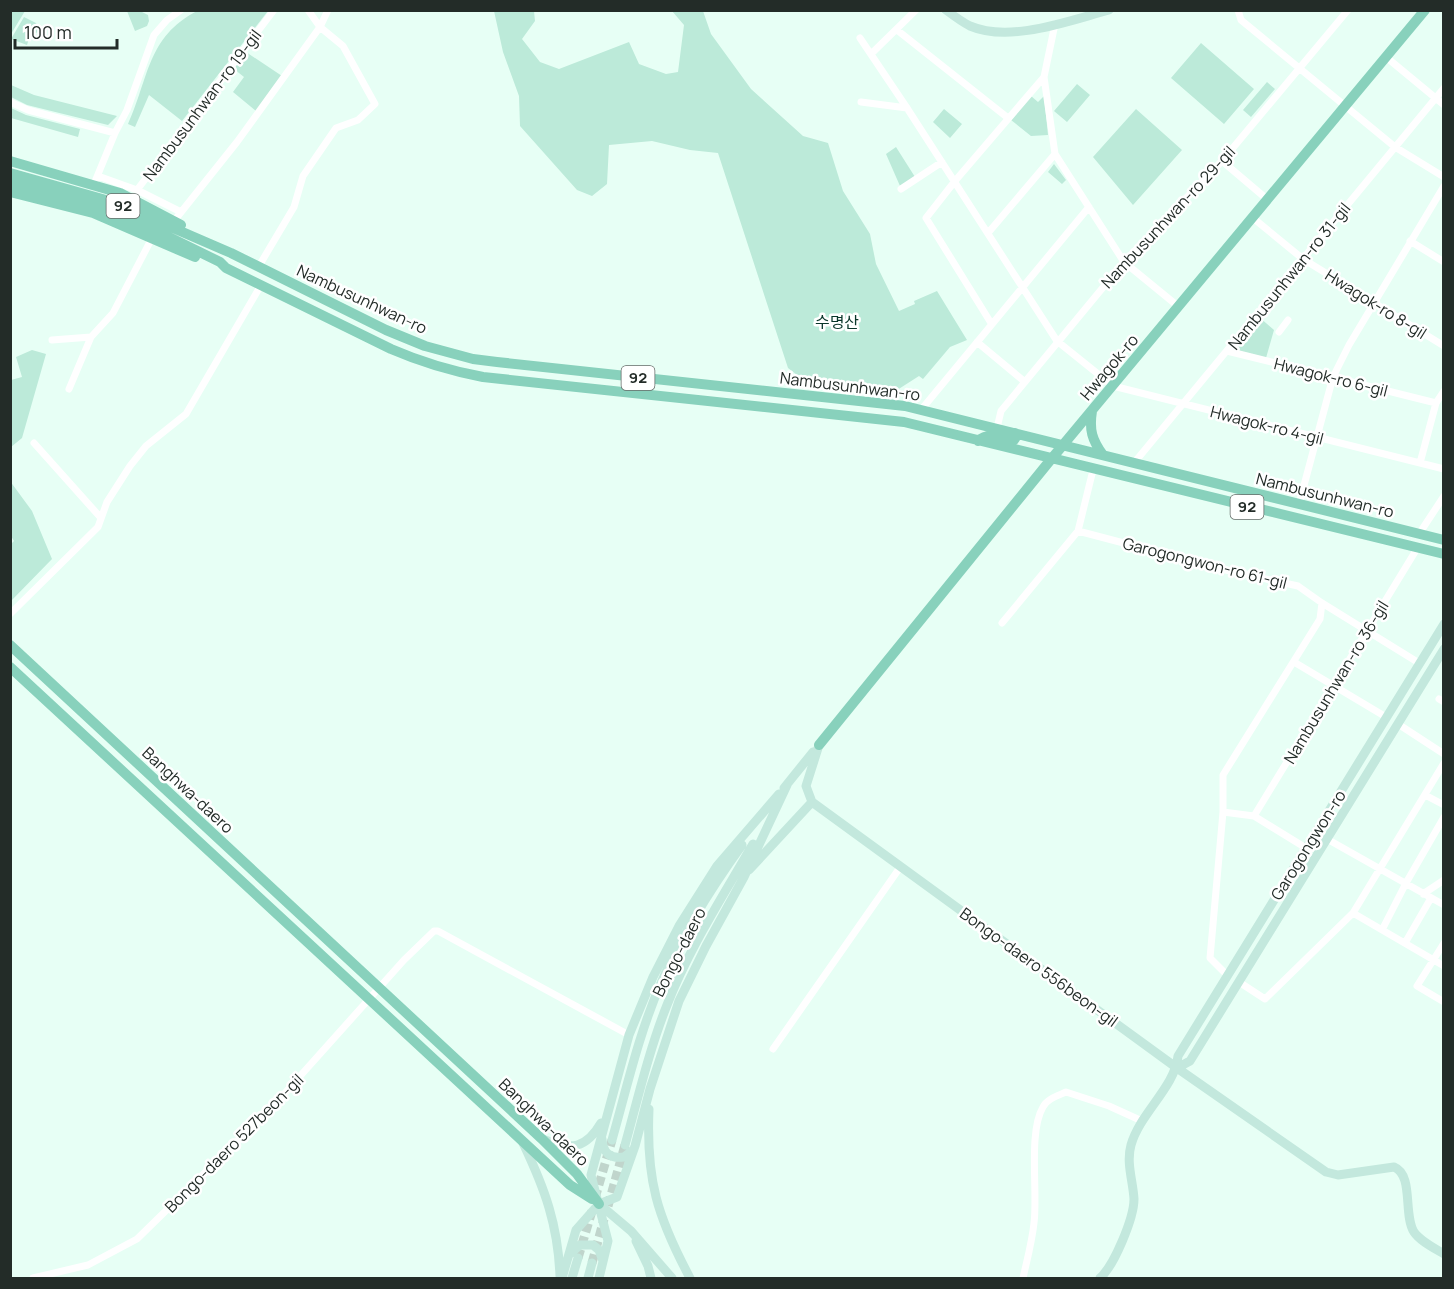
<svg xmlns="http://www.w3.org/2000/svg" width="1454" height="1289" font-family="Manrope,'Noto Sans KR',sans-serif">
	<rect width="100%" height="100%" fill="#e7fff5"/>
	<path fill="#bcead9" d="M 11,11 L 25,11 L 11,34 L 10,12 Z
		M 127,11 L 140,11 L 148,15 L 149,21 L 147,26 L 135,31 Z
		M 197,11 L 268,11 L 182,121 L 149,95 L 135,127 L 128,124 C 149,78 147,37 197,11 Z
		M 494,11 L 534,11 L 535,21 L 522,39 L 540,62 L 559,69 L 629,42 L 639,64 L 666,74 L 678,72 L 684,25 L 672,11 L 703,11 L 711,34 L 751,89 L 803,136 L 828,143 L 843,191 L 870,234 L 876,264 L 899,311 L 915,304 L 914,301 L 937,291 L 967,340 L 950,347 L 923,379 L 919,376 L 894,392 L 805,381 L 788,368 L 718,153 L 690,150 L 652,141 L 609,145 L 607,184 L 592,196 L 577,190 L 520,126 L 519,96 L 503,52 Z
		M 24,17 L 36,23 L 41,31 L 30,35 L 27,45 L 11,39 Z
		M 1201,43 L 1254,89 L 1224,124 L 1171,78 Z
		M 246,52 L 282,76 L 256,111 L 233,92 L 244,77 L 234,69 Z
		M 1267,82 L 1275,89 L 1251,117 L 1243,110 Z
		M 1077,84 L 1090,95 L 1067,122 L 1054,111 Z
		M 11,85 L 34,95 L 117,116 L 108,125 L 27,105 L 11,97 Z
		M 1031,96 L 1038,102 L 1044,96 L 1048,135 L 1031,136 L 1011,120 Z
		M 11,108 L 26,115 L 80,129 L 78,137 L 11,118 Z
		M 944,109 L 962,124 L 950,138 L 933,122 Z
		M 1136,109 L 1182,150 L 1133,205 L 1093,157 Z
		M 896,147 L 915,177 L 900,186 L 886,154 Z
		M 1054,164 L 1066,180 L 1062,184 L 1048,172 Z
		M 1259,317 L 1274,330 L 1266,358 L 1232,350 Z
		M 32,350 L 46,354 L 22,438 L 11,447 L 11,380 L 22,377 L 16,357 Z
		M 10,481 L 32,511 L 52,559 L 11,601 L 11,544 L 14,541 L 11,536 Z"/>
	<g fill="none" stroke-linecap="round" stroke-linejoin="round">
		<path stroke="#c0d5cc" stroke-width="9" stroke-dasharray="9 4.5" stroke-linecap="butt" d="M 595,1198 L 612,1140
			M 608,1206 L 625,1145
			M 578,1258 L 592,1211
			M 592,1263 L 604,1219"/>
		<path stroke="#fff" stroke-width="7" d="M 1238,10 L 1241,20 L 1395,147 L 1444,177
			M 1055,24 L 1044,77 L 1055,154 L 1124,262 L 1179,307
			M 897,30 L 1008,118
			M 860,38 L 907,108 L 1057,341 L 1113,386 L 1444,469
			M 871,54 L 916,10
			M 1386,57 L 1444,105
			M 10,102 L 28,110 L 115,133
			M 861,102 L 907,108
			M 1222,161 L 1268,200
			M 98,176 L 137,190 L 181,212
			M 94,184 L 115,133 L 127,110 L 154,35 L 167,20 L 181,10
			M 901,189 L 942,162
			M 137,190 L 274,10
			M 1253,218 L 1303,259 L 1444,346
			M 174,221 L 237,142 L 320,27 L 328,10
			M 988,233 L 1055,154
			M 1410,241 L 1444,262
			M 259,266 L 294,207 L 303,176 L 336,128 L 358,120 L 375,104 L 343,46 L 320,27 L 308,10
			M 991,323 L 926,218 L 955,181 L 1044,77
			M 1279,332 L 1288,320
			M 52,340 L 91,337 L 113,313 L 152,238
			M 977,342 L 1025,382
			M 1227,351 L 1436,403
			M 69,389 L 91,337
			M 921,410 L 1089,207
			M 997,428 L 1001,411 L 1124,262 L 1222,161 L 1348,10
			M 34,443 L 101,518
			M 1134,463 L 1444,88
			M 1420,463 L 1436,403 L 1444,391
			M 1299,504 L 1333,377 L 1349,345 L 1444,186
			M 1078,531 L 1230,571 L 1298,586 L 1322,603 L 1419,663
			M 1419,534 L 1444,496
			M 10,614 L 98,527 L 107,502 L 130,466 L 146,446 L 186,414 L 261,285
			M 1002,623 L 1078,531 L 1093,470
			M 1294,662 L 1386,717
			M 1439,699 L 1444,702
			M 1398,724 L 1444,754
			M 1425,795 L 1444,805
			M 1223,812 L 1254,816 L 1306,848
			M 1254,816 L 1418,547
			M 1327,839 L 1444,905
			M 1423,894 L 1444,880
			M 1353,913 L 1444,966
			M 1382,930 L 1406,883 L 1444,817
			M 1405,943 L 1431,898
			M 1444,943 L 1417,986 L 1444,1002
			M 1227,975 L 1210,958 L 1223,812 L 1223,775 L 1320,619 L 1322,603
			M 1239,982 L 1265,999 L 1353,913 L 1444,763
			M 773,1049 L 901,866
			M 33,1278 L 88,1265 L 137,1239 L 276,1103 L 404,960 L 434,931 L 438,931 L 629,1035
			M 1023,1278 C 1027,1260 1032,1242 1034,1223 C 1038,1193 1028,1132 1043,1107 C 1047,1099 1057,1096 1066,1092 L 1109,1106 L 1142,1121"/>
		<path stroke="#c3e8dd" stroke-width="9" d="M 946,10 C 954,16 962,22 970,26 C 1010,43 1068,21 1109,10
			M 819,745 L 806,786 L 812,802 L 1177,1068 L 1326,1172 L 1338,1175 L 1394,1167 C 1414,1175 1403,1215 1414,1232 C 1420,1241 1434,1248 1444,1254
			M 784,788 L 813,752
			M 749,870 L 812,802
			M 1177,1068 L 1190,1061 L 1444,649
			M 649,1109 C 646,1180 657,1216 690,1278
			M 602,1139 C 603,1153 610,1159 624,1157 L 633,1150
			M 545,1140 C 571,1150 586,1149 601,1123
			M 612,1140 C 627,1087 639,1033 661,983 C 682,934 711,888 742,845
			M 523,1143 C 545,1189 558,1225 560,1276
			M 625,1145 C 638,1098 649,1050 667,1005 C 689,948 723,896 753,844
			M 599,1204 L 631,1231 L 672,1278
			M 636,1241 L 648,1266 L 651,1278
			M 570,1254 L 580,1245 L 593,1245 L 599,1250 L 603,1261
			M 562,1278 L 576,1230 L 599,1204 L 617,1197 L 635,1146 L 650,1089 L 679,1001 L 706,946 L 744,877 L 787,785
			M 572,1278 L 578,1258
			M 588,1278 L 592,1263
			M 599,1278 L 608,1241 L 591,1175 L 629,1035 L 653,977 L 679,926 L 717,866 L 779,794
			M 1100,1278 C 1114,1266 1134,1218 1134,1199 C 1133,1181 1126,1163 1131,1145 C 1140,1113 1175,1087 1178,1056 L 1444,624"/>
		<path stroke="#88d1bc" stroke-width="10" d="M 10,161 L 120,193 L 181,225
			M 10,173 L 113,202 L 231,253 L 386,330 L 425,346 L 473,359 L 497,362 L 905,406 L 1444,540
			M 10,183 L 106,209 L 132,219 L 220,262 L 226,268 L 391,349 C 421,362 451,371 483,377 L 904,422 L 1444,554
			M 10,192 L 93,213 L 195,257
			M 1092,411 C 1089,430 1092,440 1103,455
			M 978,441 C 989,431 1001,438 1014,440 L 1016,437 L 1015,433
			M 10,645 L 542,1139 L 577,1174 L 599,1204
			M 10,667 L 570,1185 L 592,1199
			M 819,745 L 1048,463 L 1425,10"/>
	</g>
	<g text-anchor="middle" stroke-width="5" stroke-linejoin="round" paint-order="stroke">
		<g fill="#fff" stroke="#656b68" stroke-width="1.5">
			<rect x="106.5" y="194" width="33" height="24" rx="4.5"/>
			<rect x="621.5" y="366" width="33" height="24" rx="4.5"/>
			<rect x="1230.5" y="495" width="33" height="24" rx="4.5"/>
		</g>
		<g font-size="15" font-weight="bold" fill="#232c28">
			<text x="123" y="211">92</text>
			<text x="638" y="383">92</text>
			<text x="1247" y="512">92</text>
		</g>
		<g font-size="16" fill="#232c28" stroke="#fff">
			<text transform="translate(202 105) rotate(-53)" y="6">Nambusunhwan-ro 19-gil</text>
			<text transform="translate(1168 217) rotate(-47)" y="6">Nambusunhwan-ro 29-gil</text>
			<text transform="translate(1289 276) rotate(-51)" y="6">Nambusunhwan-ro 31-gil</text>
			<text transform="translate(362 299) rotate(25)" y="6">Nambusunhwan-ro</text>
			<text transform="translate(1376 304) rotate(32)" y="6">Hwagok-ro 8-gil</text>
			<text transform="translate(1109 367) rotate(-50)" y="6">Hwagok-ro</text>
			<text transform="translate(1331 377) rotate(14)" y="6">Hwagok-ro 6-gil</text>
			<text transform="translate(850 386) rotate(7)" y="6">Nambusunhwan-ro</text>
			<text transform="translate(1267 425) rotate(14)" y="6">Hwagok-ro 4-gil</text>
			<text transform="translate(1325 495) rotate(14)" y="6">Nambusunhwan-ro</text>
			<text transform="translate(1205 563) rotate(14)" y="6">Garogongwon-ro 61-gil</text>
			<text transform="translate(1336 682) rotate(-59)" y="6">Nambusunhwan-ro 36-gil</text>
			<text transform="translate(188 790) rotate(43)" y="6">Banghwa-daero</text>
			<text transform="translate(1308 845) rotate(-58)" y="6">Garogongwon-ro</text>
			<text transform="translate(679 952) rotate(-63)" y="6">Bongo-daero</text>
			<text transform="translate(1039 967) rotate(36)" y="6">Bongo-daero 556beon-gil</text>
			<text transform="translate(544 1122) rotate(44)" y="6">Banghwa-daero</text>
			<text transform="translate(234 1143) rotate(-45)" y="6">Bongo-daero 527beon-gil</text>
		</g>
		<g font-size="16" fill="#09362a" stroke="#fff">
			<text x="837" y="328">수명산</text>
		</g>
	</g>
	<rect width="1454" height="1289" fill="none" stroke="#232c28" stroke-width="24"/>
	<path d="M15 39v9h102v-9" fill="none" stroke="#232c28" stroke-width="3"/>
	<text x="24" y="39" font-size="18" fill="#232c28" stroke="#ffffff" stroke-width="4.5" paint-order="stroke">100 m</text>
</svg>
